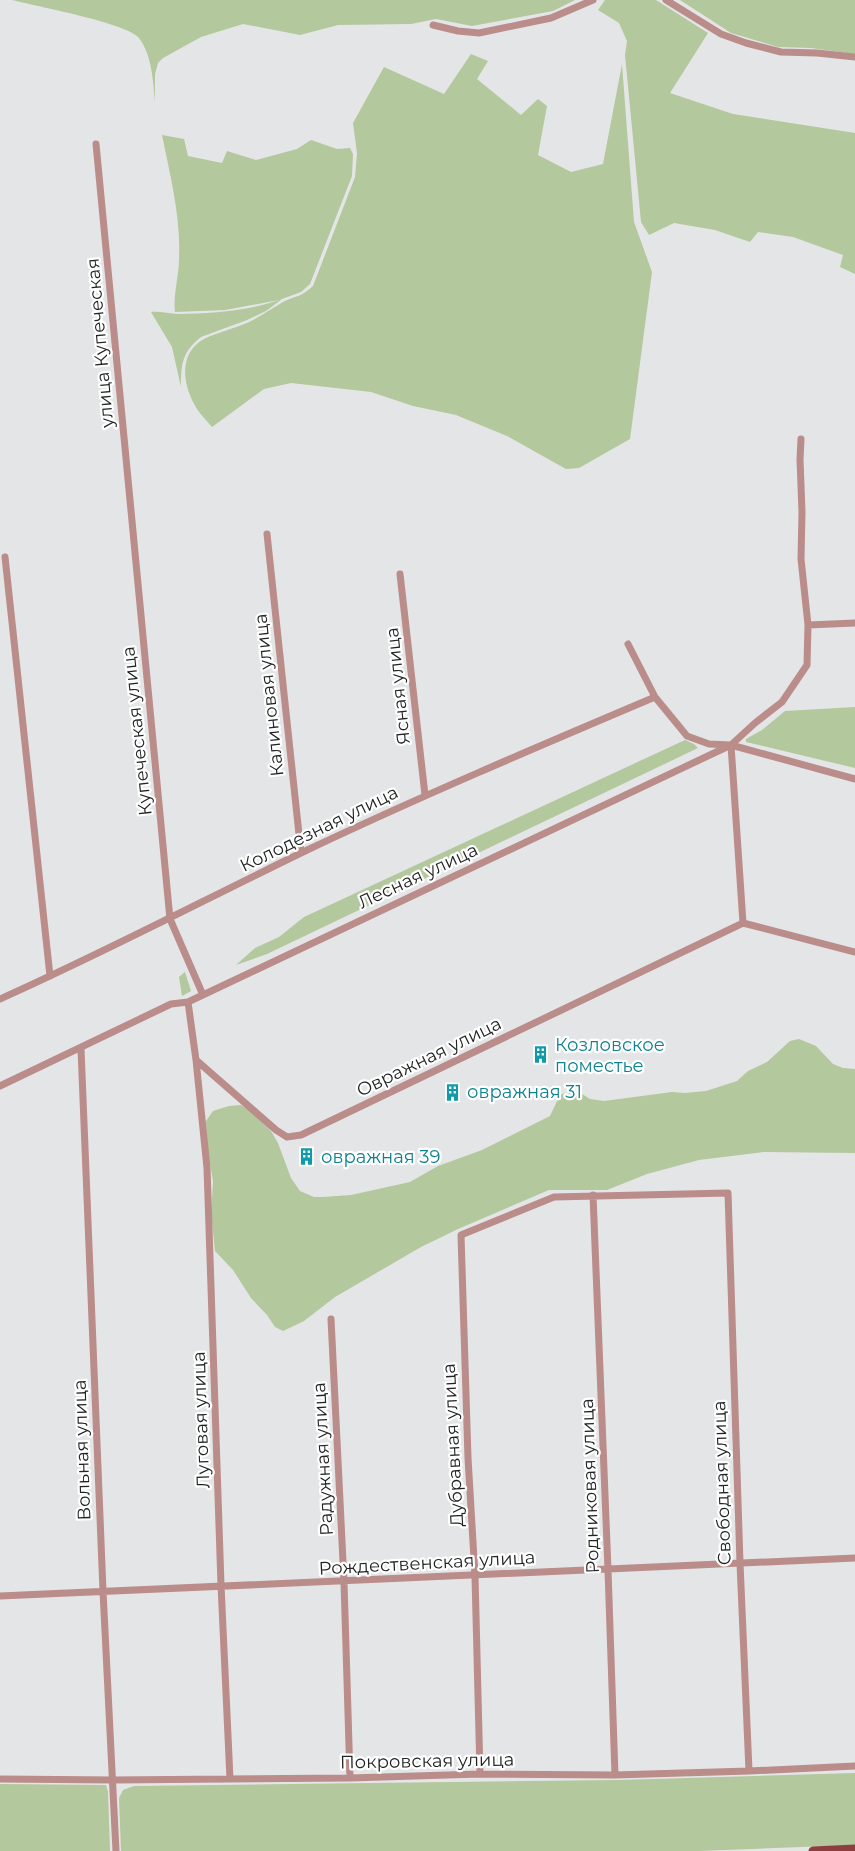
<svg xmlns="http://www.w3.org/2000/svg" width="855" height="1851" font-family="Montserrat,sans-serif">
	<rect width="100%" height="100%" fill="#e4e5e7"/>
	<path fill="#b3c89c" d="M 12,0 L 575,0 L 553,11 L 472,26 L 436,19 L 411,24 L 338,25 L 300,35 L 243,24 L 201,37 L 163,58 L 158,63 L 155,74 L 155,101 C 153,81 152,55 139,38 C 127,23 35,6 12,0 Z
		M 605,0 L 656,0 L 708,33 L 670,93 L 733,114 L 855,133 L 855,274 L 840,267 L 843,255 L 793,237 L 758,232 L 750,242 L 715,230 L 674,223 L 649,235 L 641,222 L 625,55 L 627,41 L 619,23 L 598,10 Z
		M 680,0 L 855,0 L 855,54 L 811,48 L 778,47 L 731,33 Z
		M 471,54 L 488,61 L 477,79 L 521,115 L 538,99 L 547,106 L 538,155 L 571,172 L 603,164 L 622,64 L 634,222 L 652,272 L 630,439 L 579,468 L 566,469 L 507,436 L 456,415 L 413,406 L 371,392 L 291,383 L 264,389 L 212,427 C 207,421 201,415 197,409 C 183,387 177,354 204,339 C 218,332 233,329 247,323 C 260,317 271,309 283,302 C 297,295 300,298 313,286 L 355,177 L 357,153 L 353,123 L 384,67 L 444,94 Z
		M 162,135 L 184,139 L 188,156 L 222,163 L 227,151 L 256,160 L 297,149 L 311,140 L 337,149 L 350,148 L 353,154 L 352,176 L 310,284 L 301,292 L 282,299 L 266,311 L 247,320 L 201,337 C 182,352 181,364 181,387 L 172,347 L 151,312 C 160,311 169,314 178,314 C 211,314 248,311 279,300 L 225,310 L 175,312 C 173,295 179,276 179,258 C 181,217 170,175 162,135 Z
		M 855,707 L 855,768 L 746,742 L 746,739 L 762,730 L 785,711 Z
		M 685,740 L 694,744 L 698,748 L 267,954 L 236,965 L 255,948 L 279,937 L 304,917 Z
		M 185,972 L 191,991 L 182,996 L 179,977 Z
		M 799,1039 L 816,1046 L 833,1064 L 843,1068 L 855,1069 L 855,1153 L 764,1152 L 699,1160 L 647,1174 L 607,1190 L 549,1190 L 458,1229 L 421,1247 L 335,1297 L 304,1321 L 283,1331 L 275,1327 L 267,1315 L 251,1298 L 233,1270 L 215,1251 L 211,1213 L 213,1181 L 207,1146 L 206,1121 L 213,1111 L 229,1106 L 241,1105 L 251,1111 L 271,1131 L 278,1143 L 291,1178 L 300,1191 L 314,1197 L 323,1197 L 351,1195 L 410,1182 L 438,1166 L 482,1150 L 550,1116 L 560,1095 L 570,1091 L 579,1092 L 590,1099 L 604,1101 L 672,1092 L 685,1093 L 706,1091 L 737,1081 L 748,1071 L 767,1062 L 790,1041 Z
		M 855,1773 L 855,1845 L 699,1851 L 121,1851 L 119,1798 L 123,1790 L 134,1786 L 619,1780 Z
		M 0,1784 L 106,1785 L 108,1792 L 110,1851 L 0,1851 Z"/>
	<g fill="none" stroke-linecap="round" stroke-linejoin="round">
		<path stroke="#ba8c8a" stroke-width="7" d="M 666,0 L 721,34 L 746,43 L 781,52 L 817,53 L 855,57
			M 433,25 L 458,31 L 479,33 L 551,18 L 593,0
			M 96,144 L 170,919 L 203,995
			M 267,534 L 301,853
			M 5,557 L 50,976
			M 400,574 L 425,795
			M 808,625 L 855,623
			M 628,644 L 655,697 L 687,736 L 709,744 L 731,745 L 855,779
			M 743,923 L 855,952
			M 0,999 C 103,953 202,901 303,852 C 419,797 537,747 655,697
			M 188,1002 L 196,1060 L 276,1130 L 287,1137 L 301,1135 L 743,923 L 731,745
			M 81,1049 L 103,1591 L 116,1851
			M 196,1060 L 207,1168 L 221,1585 L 230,1779
			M 0,1086 L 171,1004 L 188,1002 L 731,745 L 755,723 L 782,702 L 807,665 L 808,625 L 801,559 L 802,512 L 800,459 L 801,439
			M 593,1195 L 608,1570 L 615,1775
			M 331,1319 L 344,1582 L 350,1778
			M 0,1596 L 855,1558
			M 480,1774 L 475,1576 L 468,1458 L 461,1235 L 554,1197 L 728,1193 L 740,1563 L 749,1771
			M 0,1779 L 113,1780 L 350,1778 L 480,1774 L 615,1775 L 749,1771 L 855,1766"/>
		<path stroke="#8d3f40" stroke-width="9" d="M 813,1851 L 855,1849"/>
	</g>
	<defs>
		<symbol id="building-bare" viewBox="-9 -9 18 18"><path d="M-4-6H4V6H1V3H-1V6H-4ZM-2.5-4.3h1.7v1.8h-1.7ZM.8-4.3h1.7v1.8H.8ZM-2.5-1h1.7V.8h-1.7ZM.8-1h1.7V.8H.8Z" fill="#0f9aa8" stroke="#fff" stroke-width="2.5" paint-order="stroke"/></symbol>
	</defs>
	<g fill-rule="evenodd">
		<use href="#building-bare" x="528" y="1042" width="25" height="25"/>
		<use href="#building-bare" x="440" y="1080" width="25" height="25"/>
		<use href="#building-bare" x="294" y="1144" width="25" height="25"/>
	</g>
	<g text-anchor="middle" stroke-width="4.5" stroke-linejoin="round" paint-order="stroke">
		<g font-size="18" fill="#222323" stroke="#fff">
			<text transform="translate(100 343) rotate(-95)" y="6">улица Купеческая</text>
			<text transform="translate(398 686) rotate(-96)" y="6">Ясная улица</text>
			<text transform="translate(269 695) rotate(-96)" y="6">Калиновая улица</text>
			<text transform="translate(137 731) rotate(-96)" y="6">Купеческая улица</text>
			<text transform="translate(319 829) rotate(-26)" y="6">Колодезная улица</text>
			<text transform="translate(418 876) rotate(-25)" y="6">Лесная улица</text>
			<text transform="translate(429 1057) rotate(-26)" y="6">Овражная улица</text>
			<text transform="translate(201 1420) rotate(-92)" y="6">Луговая улица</text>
			<text transform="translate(453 1445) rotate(-93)" y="6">Дубравная улица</text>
			<text transform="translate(82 1450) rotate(-92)" y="6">Вольная улица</text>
			<text transform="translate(323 1459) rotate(-93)" y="6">Радужная улица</text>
			<text transform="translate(722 1483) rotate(-92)" y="6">Свободная улица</text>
			<text transform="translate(590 1486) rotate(-92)" y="6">Родниковая улица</text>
			<text transform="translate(427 1563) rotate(-3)" y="6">Рождественская улица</text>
			<text transform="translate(427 1761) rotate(-1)" y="6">Покровская улица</text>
		</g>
		<g font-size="18" fill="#0d838f" stroke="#fff" text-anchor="start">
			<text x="555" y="1051">Козловское<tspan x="555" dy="21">поместье</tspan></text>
			<text x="467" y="1098">овражная 31</text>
			<text x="321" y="1163">овражная 39</text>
		</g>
	</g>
</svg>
